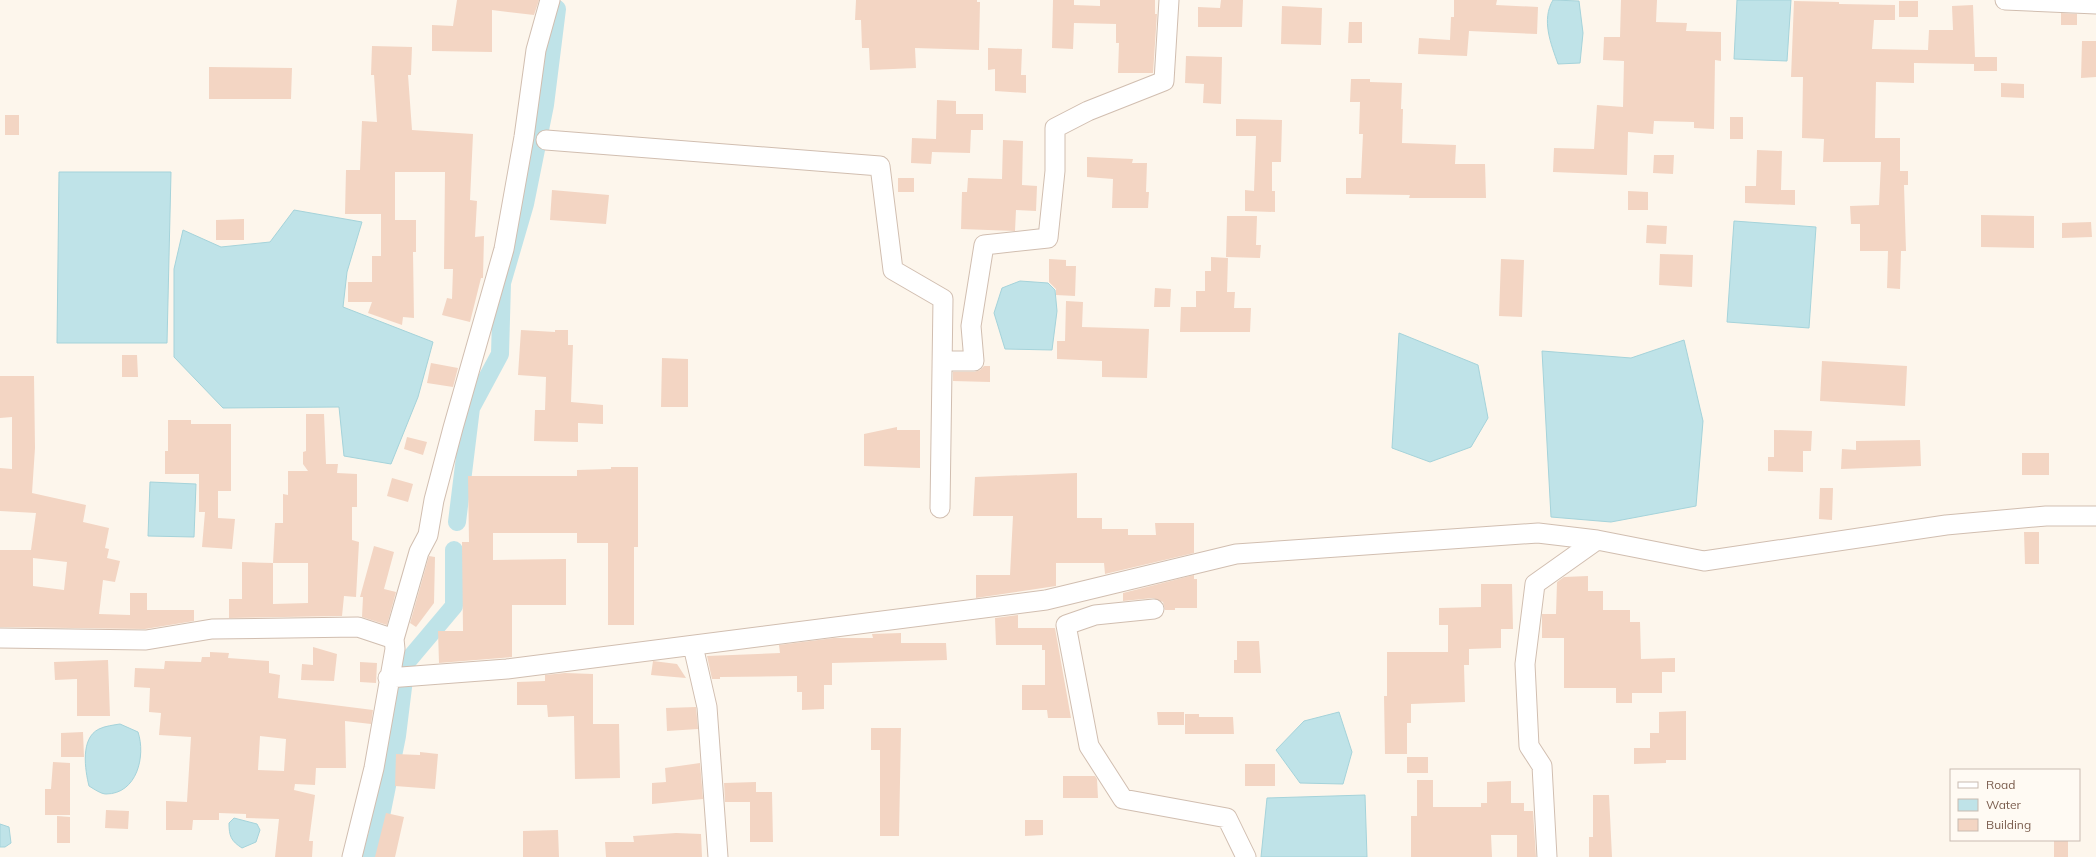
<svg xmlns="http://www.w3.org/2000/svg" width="2096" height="857" font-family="Mulish,sans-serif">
	<rect width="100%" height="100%" fill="#fdf6ec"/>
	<path fill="#bfe3e8" stroke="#a5d3da" d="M 1553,0 L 1579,1 L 1583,33 L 1580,63 L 1558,64 C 1551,44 1541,20 1553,0 Z
		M 1737,0 L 1791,0 L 1787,61 L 1734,59 Z
		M 59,172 L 171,172 L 167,343 L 57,343 Z
		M 294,210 L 362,222 L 347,272 L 343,307 L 433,342 L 418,397 L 391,464 L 344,456 L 339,407 L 223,408 L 174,357 L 174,269 L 183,230 L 221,247 L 270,242 Z
		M 1734,221 L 1816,227 L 1809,328 L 1727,322 Z
		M 1020,281 L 1048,283 L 1055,290 L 1057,311 L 1052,350 L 1005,349 L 994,313 L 1002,288 Z
		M 1399,333 L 1478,365 L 1488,418 L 1471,447 L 1430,462 L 1392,448 Z
		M 1684,340 L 1703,421 L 1696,506 L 1611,522 L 1551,517 L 1542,351 L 1631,358 Z
		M 150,482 L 196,484 L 194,537 L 148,536 Z
		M 1339,712 L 1352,752 L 1343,784 L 1300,783 L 1276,750 L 1304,721 Z
		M 120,724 L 138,732 C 146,756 137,794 106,794 C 101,794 94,789 89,786 C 85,770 80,738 99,729 C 105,726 114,725 120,724 Z
		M 1365,795 L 1367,857 L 1261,857 L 1267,798 Z
		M 234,818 L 257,824 L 260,830 L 256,842 L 242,848 C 231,841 229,836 229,823 Z
		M 0,824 L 9,827 L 11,843 L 5,847 L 0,847 Z"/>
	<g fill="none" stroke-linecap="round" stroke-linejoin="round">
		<path stroke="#bfe3e8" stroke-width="18" d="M 457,522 L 471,408 L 500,354 L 502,283 L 525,204 L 545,105 L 557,9
			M 370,857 L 377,836 L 397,736 L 406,663 L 454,606 L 454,550"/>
	</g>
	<path fill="#f3d5c3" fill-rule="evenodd" d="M 457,0 L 539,0 L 534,15 L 492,10 L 492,52 L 432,51 L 432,25 L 453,26 Z
		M 856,0 L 977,0 L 977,2 L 980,2 L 979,50 L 915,48 L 916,68 L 870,70 L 869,48 L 862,48 L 861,20 L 855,20 Z
		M 1053,0 L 1074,0 L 1074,5 L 1100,6 L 1100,0 L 1155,0 L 1155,14 L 1157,14 L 1153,73 L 1118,73 L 1119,43 L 1116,43 L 1116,24 L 1074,23 L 1073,49 L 1052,48 Z
		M 1221,0 L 1243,0 L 1242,27 L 1198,27 L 1198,7 L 1220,8 Z
		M 1454,0 L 1497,0 L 1496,5 L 1538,7 L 1537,34 L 1469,31 L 1467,56 L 1418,54 L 1419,38 L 1450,40 L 1451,17 L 1454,17 Z
		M 1621,0 L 1657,0 L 1656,22 L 1687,23 L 1686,31 L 1721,32 L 1721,61 L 1715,60 L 1714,129 L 1694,128 L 1694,122 L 1654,121 L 1653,134 L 1628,132 L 1627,175 L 1553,172 L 1554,148 L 1594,149 L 1597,105 L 1623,107 L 1624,61 L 1603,60 L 1604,37 L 1620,37 Z
		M 1794,1 L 1839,2 L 1839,4 L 1895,5 L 1895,20 L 1874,20 L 1872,49 L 1928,50 L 1929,30 L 1953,30 L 1952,6 L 1973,5 L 1975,57 L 1997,57 L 1997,71 L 1974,71 L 1974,64 L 1914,63 L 1914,83 L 1876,82 L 1875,138 L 1900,138 L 1900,171 L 1908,171 L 1908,185 L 1904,185 L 1906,251 L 1901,251 L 1900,289 L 1887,288 L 1888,251 L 1860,251 L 1860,224 L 1851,224 L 1850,206 L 1879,205 L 1881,162 L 1823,162 L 1824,139 L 1802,138 L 1803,77 L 1791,77 Z
		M 1899,1 L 1918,1 L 1918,17 L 1899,17 Z
		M 1282,6 L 1322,8 L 1321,45 L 1281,44 Z
		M 2061,13 L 2077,14 L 2077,25 L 2061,25 Z
		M 1349,22 L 1362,22 L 1362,43 L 1348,43 Z
		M 2082,41 L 2096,41 L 2096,77 L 2081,78 Z
		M 372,46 L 412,47 L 411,75 L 408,75 L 412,130 L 473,134 L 470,200 L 477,201 L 475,237 L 484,236 L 483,278 L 481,278 L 470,322 L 442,315 L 447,298 L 452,299 L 453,269 L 444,269 L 445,172 L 395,172 L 395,220 L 416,220 L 416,252 L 413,252 L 414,318 L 403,317 L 402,325 L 368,313 L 372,302 L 348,302 L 348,282 L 372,282 L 372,256 L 381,256 L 381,214 L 345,214 L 346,170 L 360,170 L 362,121 L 377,122 L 374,75 L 371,75 Z
		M 988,48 L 1022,49 L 1021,75 L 1026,75 L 1026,93 L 995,91 L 995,69 L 988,70 Z
		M 1186,56 L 1222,57 L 1221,104 L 1203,103 L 1204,84 L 1185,83 Z
		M 209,67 L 292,68 L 291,99 L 209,99 Z
		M 1351,79 L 1370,79 L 1370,82 L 1402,83 L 1401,109 L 1403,109 L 1402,143 L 1456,145 L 1455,164 L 1485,164 L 1486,198 L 1409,198 L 1410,195 L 1346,194 L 1346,178 L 1361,178 L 1363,134 L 1359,134 L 1360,102 L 1350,102 Z
		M 2001,83 L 2024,84 L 2024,98 L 2001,97 Z
		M 937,100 L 956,101 L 956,114 L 983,114 L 983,130 L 971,130 L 970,153 L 932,152 L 931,164 L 911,163 L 912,138 L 936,139 Z
		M 5,115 L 19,115 L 19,135 L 5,135 Z
		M 1730,117 L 1743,117 L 1743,139 L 1730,139 Z
		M 1236,119 L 1282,120 L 1281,162 L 1272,162 L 1272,191 L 1275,191 L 1275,212 L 1245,211 L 1245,190 L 1254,191 L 1256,136 L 1236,136 Z
		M 1003,140 L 1023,141 L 1022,185 L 1037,186 L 1036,211 L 1016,210 L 1015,231 L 961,229 L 962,192 L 967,192 L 968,178 L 1002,179 Z
		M 1757,150 L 1782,151 L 1781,190 L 1795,190 L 1795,205 L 1745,203 L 1745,186 L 1756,186 Z
		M 1654,155 L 1674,155 L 1673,174 L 1653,173 Z
		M 1087,157 L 1133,159 L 1132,163 L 1147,163 L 1146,192 L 1149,192 L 1148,208 L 1112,208 L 1113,179 L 1087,177 Z
		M 898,178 L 914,178 L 914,192 L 898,192 Z
		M 552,190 L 609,195 L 606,224 L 550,220 Z
		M 1628,191 L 1648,192 L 1648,210 L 1628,210 Z
		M 1981,215 L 2034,216 L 2034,248 L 1981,247 Z
		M 1227,216 L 1257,216 L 1256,245 L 1261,245 L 1260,258 L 1226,257 Z
		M 244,219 L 244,240 L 216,240 L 216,220 Z
		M 2091,222 L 2092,237 L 2062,238 L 2062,223 Z
		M 1647,225 L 1667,226 L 1666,244 L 1646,243 Z
		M 1660,254 L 1693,255 L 1692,287 L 1659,285 Z
		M 1211,257 L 1228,258 L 1227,292 L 1235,292 L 1234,308 L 1251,308 L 1250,332 L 1180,332 L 1181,307 L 1196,307 L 1196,291 L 1205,291 L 1205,271 L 1211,271 Z
		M 1049,259 L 1066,260 L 1066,266 L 1076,266 L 1075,296 L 1056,295 L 1056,289 L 1049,282 Z
		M 1501,259 L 1524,260 L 1522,317 L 1499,316 Z
		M 1155,288 L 1171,289 L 1170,307 L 1154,307 Z
		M 1066,301 L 1083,302 L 1082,327 L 1149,329 L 1147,378 L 1102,377 L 1102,361 L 1057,359 L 1057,341 L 1065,341 Z
		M 521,330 L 555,332 L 555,330 L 568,330 L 568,345 L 573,345 L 571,402 L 603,405 L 603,424 L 578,423 L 578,442 L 534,441 L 535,410 L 545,410 L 546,377 L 518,375 Z
		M 122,355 L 137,355 L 138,377 L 122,377 Z
		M 662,358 L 688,359 L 688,407 L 661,407 Z
		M 1822,361 L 1907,366 L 1905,406 L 1820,401 Z
		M 431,363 L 458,368 L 453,387 L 427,383 Z
		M 984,366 L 990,366 L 990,382 L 953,381 L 953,372 L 974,372 L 980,370 Z
		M 0,376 L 34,376 L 35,448 L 32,493 L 86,505 L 83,522 L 109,528 L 105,548 L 109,549 L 107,558 L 120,561 L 115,582 L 103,580 L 99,614 L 130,615 L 130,593 L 147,593 L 147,610 L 194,610 L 194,621 L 145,629 L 0,627 L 0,550 L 31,550 L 36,513 L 0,511 L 0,468 L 12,469 L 12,417 L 0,418 ZM 33,558 L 67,562 L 64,590 L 33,586 Z
		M 306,414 L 324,414 L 326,464 L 338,464 L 337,473 L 357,474 L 357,507 L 352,507 L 352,540 L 359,542 L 356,597 L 344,596 L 342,616 L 229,618 L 229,599 L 242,599 L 242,562 L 273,563 L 275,523 L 283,523 L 283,494 L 288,495 L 288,471 L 308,471 L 303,464 L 303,452 L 306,451 ZM 273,563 L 308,563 L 308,603 L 273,604 Z
		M 168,420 L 191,420 L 191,424 L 231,424 L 231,491 L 218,491 L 218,518 L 235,519 L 232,549 L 202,547 L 205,512 L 199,512 L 199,474 L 165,474 L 165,451 L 168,451 Z
		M 897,427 L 897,430 L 920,430 L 920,468 L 864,466 L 864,434 Z
		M 1774,430 L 1812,431 L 1811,451 L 1803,451 L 1803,472 L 1768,471 L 1768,457 L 1774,457 Z
		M 407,437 L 427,442 L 423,455 L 404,449 Z
		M 1920,440 L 1921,466 L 1841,469 L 1842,449 L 1856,450 L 1856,441 Z
		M 2022,453 L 2049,453 L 2049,475 L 2022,475 Z
		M 611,467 L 638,467 L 638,547 L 634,547 L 634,625 L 608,625 L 608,543 L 577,543 L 577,533 L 493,533 L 493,560 L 566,559 L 566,605 L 512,605 L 512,657 L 439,663 L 438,631 L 463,631 L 462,542 L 469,542 L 468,476 L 577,476 L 577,470 L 611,469 Z
		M 1077,473 L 1077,518 L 1102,518 L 1102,529 L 1128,529 L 1128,535 L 1156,535 L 1155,523 L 1194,523 L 1194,553 L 1105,574 L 1104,563 L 1056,563 L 1056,586 L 976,598 L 976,575 L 1010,575 L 1013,516 L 973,516 L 975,477 Z
		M 392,478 L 413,484 L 408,502 L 387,496 Z
		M 1820,488 L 1833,488 L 1832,520 L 1819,519 Z
		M 2024,532 L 2039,532 L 2039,564 L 2025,564 Z
		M 374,546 L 394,552 L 384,589 L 396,592 L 387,625 L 362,617 L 363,597 L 360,597 Z
		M 429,556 L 435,557 L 434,603 L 416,627 L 410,623 Z
		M 1194,575 L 1194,579 L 1197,579 L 1197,608 L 1175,608 L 1175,610 L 1165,610 L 1163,602 L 1153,598 L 1123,601 L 1123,593 Z
		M 1588,576 L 1588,591 L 1603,591 L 1603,610 L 1630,610 L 1630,622 L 1640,622 L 1641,659 L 1675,658 L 1675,672 L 1662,672 L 1662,693 L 1632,693 L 1632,703 L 1616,703 L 1616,688 L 1564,688 L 1564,638 L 1542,638 L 1542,614 L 1556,614 L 1557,582 L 1564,577 Z
		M 1481,584 L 1512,584 L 1513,629 L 1501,629 L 1501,648 L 1469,649 L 1469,665 L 1464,665 L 1465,702 L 1411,704 L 1411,723 L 1407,723 L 1407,754 L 1385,754 L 1384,696 L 1387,696 L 1387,652 L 1448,652 L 1448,625 L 1439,625 L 1439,608 L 1481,607 Z
		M 1018,615 L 1018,628 L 1055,628 L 1071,718 L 1048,718 L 1047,710 L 1022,710 L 1022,685 L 1045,685 L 1045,650 L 1042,650 L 1042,645 L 996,645 L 995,618 Z
		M 901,633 L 901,643 L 946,643 L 947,660 L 832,663 L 832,685 L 824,685 L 824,709 L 802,710 L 802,692 L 797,692 L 797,676 L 720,677 L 720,679 L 712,679 L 707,656 L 780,653 L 779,645 L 834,638 L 873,638 L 872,634 Z
		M 1237,641 L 1259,641 L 1261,673 L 1234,673 L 1234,660 L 1237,660 Z
		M 313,647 L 337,654 L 334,681 L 301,680 L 302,664 L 313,665 Z
		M 210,652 L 229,653 L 228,658 L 269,661 L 269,673 L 280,675 L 278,698 L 373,710 L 371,724 L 345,721 L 346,768 L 316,768 L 315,785 L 295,784 L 294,790 L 315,795 L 309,841 L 313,841 L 312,857 L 275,857 L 279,819 L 246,818 L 246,814 L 219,813 L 219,820 L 193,820 L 192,830 L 166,830 L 166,801 L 187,802 L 191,737 L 159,735 L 161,713 L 149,712 L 150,688 L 134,687 L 135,668 L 164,669 L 165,661 L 201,662 L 202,657 L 210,657 ZM 260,736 L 286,739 L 284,771 L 258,770 Z
		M 108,660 L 110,716 L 77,716 L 77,679 L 55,680 L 54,662 Z
		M 653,661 L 677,664 L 686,678 L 651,675 Z
		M 360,662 L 377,663 L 376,683 L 360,682 Z
		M 565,673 L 593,674 L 593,724 L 619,724 L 620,778 L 575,779 L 574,716 L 548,717 L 547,705 L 517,705 L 517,682 L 545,681 L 545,675 Z
		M 696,707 L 698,729 L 667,731 L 666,708 Z
		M 1686,711 L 1686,760 L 1666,760 L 1666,763 L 1634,764 L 1634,748 L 1650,748 L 1650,733 L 1659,733 L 1659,712 Z
		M 1157,712 L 1184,712 L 1184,725 L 1158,725 Z
		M 1185,714 L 1199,714 L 1199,717 L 1233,717 L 1234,734 L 1185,734 Z
		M 871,728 L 901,728 L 899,836 L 880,836 L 880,750 L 871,750 Z
		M 83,732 L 84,757 L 61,757 L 61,733 Z
		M 420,752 L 438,754 L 435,789 L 395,786 L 396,754 L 420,755 Z
		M 1407,757 L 1428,757 L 1428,773 L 1407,773 Z
		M 53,762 L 70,763 L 70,815 L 45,815 L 45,789 L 51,789 Z
		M 700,763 L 703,799 L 652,804 L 652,783 L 666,782 L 665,768 Z
		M 1245,764 L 1275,764 L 1275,786 L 1245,786 Z
		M 1063,776 L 1095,776 L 1097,779 L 1098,798 L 1063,798 Z
		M 1417,780 L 1433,780 L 1433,807 L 1481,807 L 1481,803 L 1487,803 L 1487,782 L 1511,781 L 1511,803 L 1524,803 L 1524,811 L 1533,811 L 1536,857 L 1517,857 L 1517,835 L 1491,835 L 1492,857 L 1411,857 L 1411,816 L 1417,816 Z
		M 756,782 L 756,792 L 772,792 L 773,842 L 750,842 L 750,802 L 725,802 L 724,783 Z
		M 1593,795 L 1609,795 L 1612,857 L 1589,857 L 1589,837 L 1593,837 Z
		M 106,810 L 129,811 L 128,829 L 105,828 Z
		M 386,813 L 404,817 L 395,857 L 375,857 Z
		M 57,816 L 70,817 L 70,843 L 57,843 Z
		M 1025,820 L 1043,820 L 1043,835 L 1025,836 Z
		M 558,830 L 559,857 L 523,857 L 523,831 Z
		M 676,833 L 701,834 L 702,857 L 606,857 L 605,842 L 634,842 L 633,836 Z
		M 2054,840 L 2068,840 L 2068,857 L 2054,857 Z"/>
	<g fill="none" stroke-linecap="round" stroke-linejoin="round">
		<defs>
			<path id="street" d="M 2005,0 L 2096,4
				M 546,140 L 880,166 L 893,270 L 943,299 L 940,508
				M 942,361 L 974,361 L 971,326 L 984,245 L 1048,238 L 1055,171 L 1055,128 L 1088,111 L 1164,81 L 1169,0
				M 1154,609 L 1095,615 L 1066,625 L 1089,746 L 1123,799 L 1227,818 L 1246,857
				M 0,638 L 146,640 L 212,629 L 358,627 L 394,639
				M 693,646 L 707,707 L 718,857
				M 388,678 L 507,669 L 1046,600 L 1236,554 L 1538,533 L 1597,540 L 1704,561 L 1946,525 L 2046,516 L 2096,516
				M 352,857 L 374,768 L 395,649 L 394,639 L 419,552 L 428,535 L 434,500 L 453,428 L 504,249 L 524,137 L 536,50 L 550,0
				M 1547,857 L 1542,766 L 1529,746 L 1525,664 L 1535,584 L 1597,540"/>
		</defs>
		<use href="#street" stroke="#d1beb0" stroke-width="21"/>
		<use href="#street" stroke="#fff" stroke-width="19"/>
	</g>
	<rect x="1950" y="769" width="130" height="72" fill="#fffaf3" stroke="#cabbb1"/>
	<rect x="1958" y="782" width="20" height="6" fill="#ffffff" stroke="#cabbb1"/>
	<text x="1986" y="789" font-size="12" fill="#7a5c4d">Road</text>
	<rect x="1958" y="799" width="20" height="12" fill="#bfe3e8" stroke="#cabbb1"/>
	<text x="1986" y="809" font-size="12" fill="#7a5c4d">Water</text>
	<rect x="1958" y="819" width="20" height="12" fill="#f3d5c3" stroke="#cabbb1"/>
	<text x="1986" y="829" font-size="12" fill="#7a5c4d">Building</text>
</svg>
